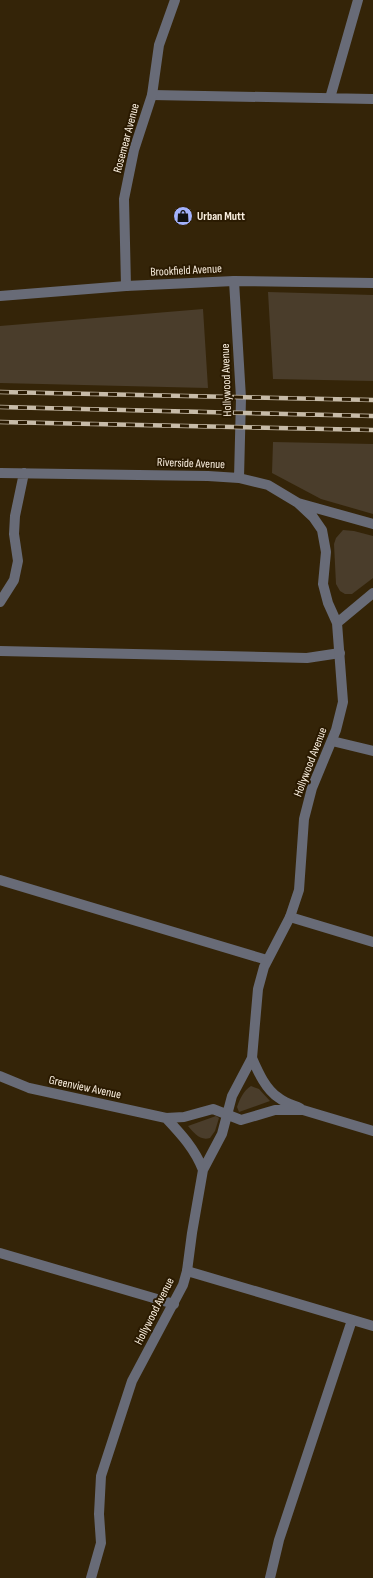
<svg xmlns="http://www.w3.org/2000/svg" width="373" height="1578" font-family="'Sofia Sans Condensed',sans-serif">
	<rect width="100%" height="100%" fill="#342408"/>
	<path fill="#4a3d2b" d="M 268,292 L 373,295 L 373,381 L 273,379 Z
		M 203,309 L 208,388 L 0,383 L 0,326 Z
		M 273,442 L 373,444 L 373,514 L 321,499 L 272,473 Z
		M 343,530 L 354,531 L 373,536 L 373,578 L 352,594 L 345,594 L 340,591 L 336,584 L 334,544 L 336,538 Z
		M 251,1086 L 259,1089 L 270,1101 L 239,1112 L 237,1107 C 240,1099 243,1091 251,1086 Z
		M 216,1116 L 219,1118 L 215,1131 L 210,1138 C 200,1141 194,1133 188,1126 Z"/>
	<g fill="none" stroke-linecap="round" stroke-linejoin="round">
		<path stroke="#686b77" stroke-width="10" d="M 152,95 L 373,99
			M 330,98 L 358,0
			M 0,651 L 307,658 L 340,653
			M 332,741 L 373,751
			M 0,880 L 267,960
			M 290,917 L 373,942
			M 0,1253 L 174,1304
			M 187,1271 L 373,1326
			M 270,1578 L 279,1540 L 352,1320"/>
		<path stroke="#686b77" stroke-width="10" d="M 234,281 L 241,398 L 239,478
			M 126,286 L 124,199 L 134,150 L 152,95 L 159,45 L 175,0
			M 0,473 L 208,476 L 239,478 L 268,485 L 298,503 L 373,524
			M 0,602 L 14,580 L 18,561 L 14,534 L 15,516 L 24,473
			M 337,623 L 373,593
			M 252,1058 C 258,1072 266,1090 279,1098 C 285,1103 293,1105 300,1108
			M 0,1076 L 29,1088 L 166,1118 L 184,1117 L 213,1109 L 241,1120 L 275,1110 L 303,1110 L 373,1131
			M 166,1118 C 181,1134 195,1149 203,1170
			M 91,1578 L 101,1543 L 99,1514 L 101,1476 L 132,1381 L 183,1285 L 187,1271 L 192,1233 L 203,1170 L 222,1134 L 232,1096 L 252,1058 L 258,989 L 264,967 L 290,917 L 299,890 L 304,819 L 312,788 L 336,730 L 343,702 L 337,623 L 328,603 L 323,584 L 326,552 L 322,530 L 313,517 L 298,503"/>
		<path stroke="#686b77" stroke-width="10" d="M 0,296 L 126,286 L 234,281 L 373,283"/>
		<defs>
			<path id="rail" d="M 0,392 L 373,400
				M 0,407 L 373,416
				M 0,422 L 373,430"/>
		</defs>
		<use href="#rail" stroke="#c7bba8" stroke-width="4.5"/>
		<use href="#rail" stroke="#2a1a01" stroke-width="3" stroke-dasharray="9" stroke-linecap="butt"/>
	</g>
	<defs>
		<symbol id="shop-disc" viewBox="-11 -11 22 22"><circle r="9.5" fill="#a3b2fd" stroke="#2a1a01"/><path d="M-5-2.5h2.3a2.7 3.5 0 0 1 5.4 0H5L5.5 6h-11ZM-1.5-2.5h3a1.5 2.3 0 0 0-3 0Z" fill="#111"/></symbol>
	</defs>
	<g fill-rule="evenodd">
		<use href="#shop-disc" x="172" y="205" width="22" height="22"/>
	</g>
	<g text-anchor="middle" stroke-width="4" stroke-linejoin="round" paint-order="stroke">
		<g font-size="12" fill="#fbf0e0" stroke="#2a1a01">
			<text transform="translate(126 138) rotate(-75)" y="4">Rosemear Avenue</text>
			<text transform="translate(186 270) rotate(-3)" y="4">Brookfield Avenue</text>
			<text transform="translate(226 380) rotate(-92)" y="4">Hollywood Avenue</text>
			<text transform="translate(191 463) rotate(2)" y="4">Riverside Avenue</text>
			<text transform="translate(310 762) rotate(-69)" y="4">Hollywood Avenue</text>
			<text transform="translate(85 1087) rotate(12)" y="4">Greenview Avenue</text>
			<text transform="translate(154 1311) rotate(-63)" y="4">Hollywood Avenue</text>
		</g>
		<g font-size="12" font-weight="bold" fill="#fbf0e0" stroke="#2a1a01" text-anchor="start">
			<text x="197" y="220">Urban Mutt</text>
		</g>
	</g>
</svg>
